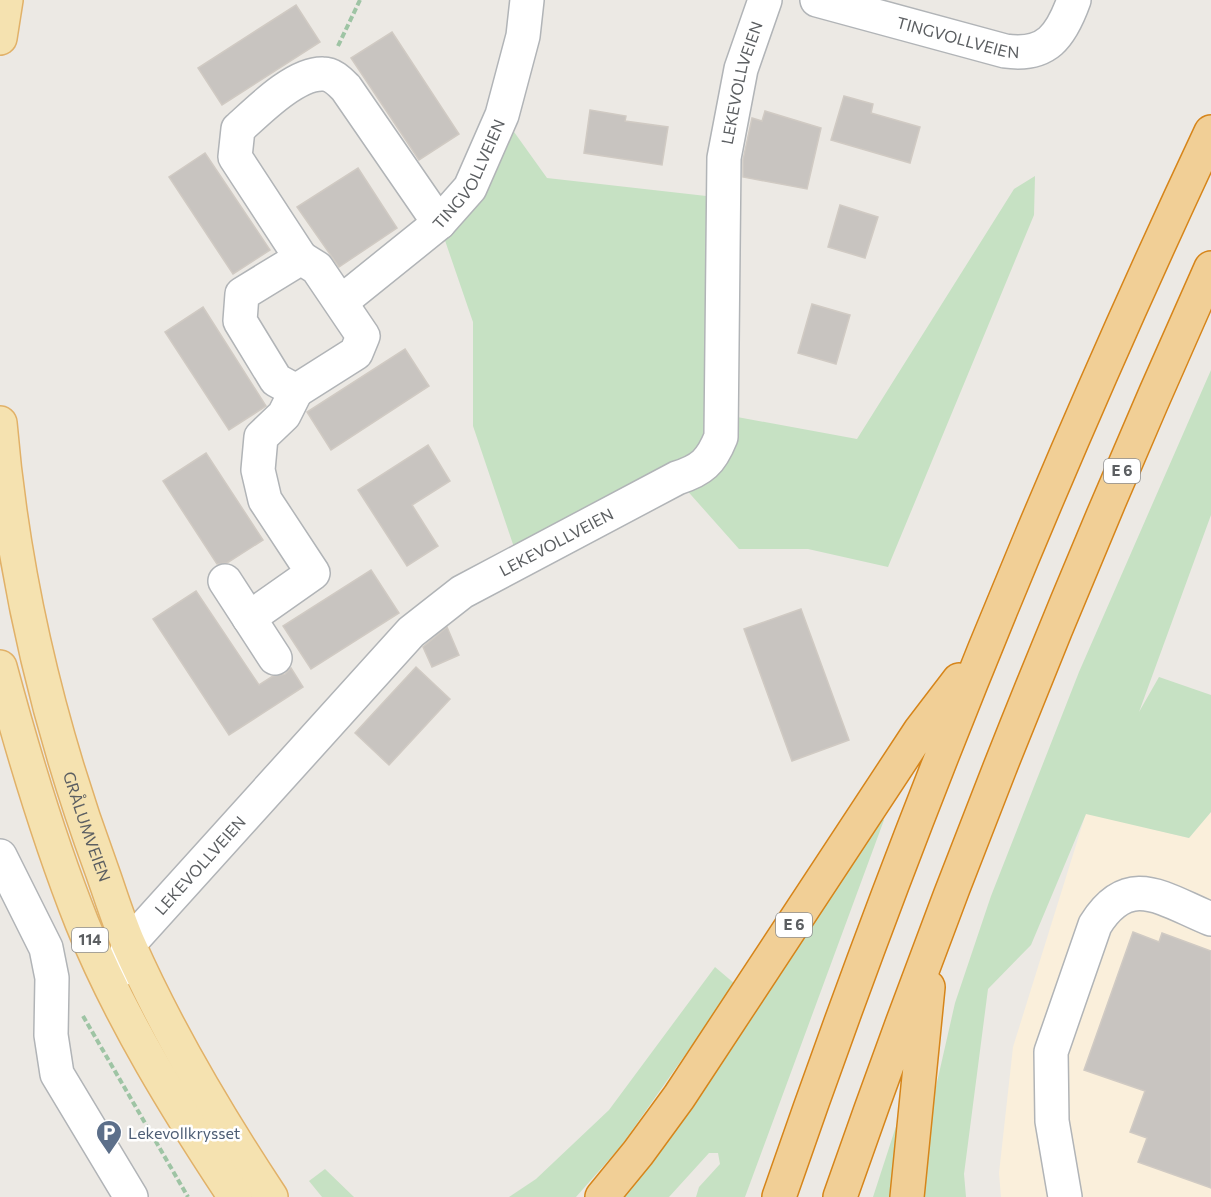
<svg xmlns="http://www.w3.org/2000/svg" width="1211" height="1197" font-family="Commissioner,sans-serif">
	<rect width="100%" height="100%" fill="#ece9e4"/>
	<path fill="#faefdb" d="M 1211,812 L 1211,1197 L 1001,1197 L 999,1173 L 1013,1047 L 1086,813 L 1189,838 Z"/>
	<path fill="#c6e1c3" d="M 502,115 L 547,178 L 724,198 L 721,414 L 857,439 L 1014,189 L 1035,176 L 1034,215 L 888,567 L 808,549 L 739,549 L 676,478 L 519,562 L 473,426 L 473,322 L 439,223 Z
		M 1211,370 L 1211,515 L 1139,712 L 1159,677 L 1211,695 L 1211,812 L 1189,838 L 1086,814 L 1031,945 L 988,989 L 964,1174 L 966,1197 L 921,1197 L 930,1113 L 955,1003 L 991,896 L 1079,672 Z
		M 878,815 L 884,820 L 745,1197 L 696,1197 L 699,1187 L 720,1164 L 718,1153 L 709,1153 L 669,1197 L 619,1197 Z
		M 715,967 L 735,984 L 621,1146 L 576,1197 L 509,1197 L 536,1179 L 609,1110 Z
		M 901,1111 L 890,1197 L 873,1197 Z
		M 325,1169 L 354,1197 L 322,1197 L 309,1181 Z"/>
	<path fill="#c8c4c0" stroke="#d0cac3" stroke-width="1.5" d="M 296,5 L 320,42 L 222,105 L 198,68 Z
		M 392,32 L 459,134 L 419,160 L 351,58 Z
		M 844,96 L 873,104 L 871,113 L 920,127 L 910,163 L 831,140 Z
		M 590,110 L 626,116 L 625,121 L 668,127 L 662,165 L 584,153 Z
		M 765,111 L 821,128 L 807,189 L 743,177 L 743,160 L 752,118 L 762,121 Z
		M 205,153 L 270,250 L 233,274 L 169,177 Z
		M 358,168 L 397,228 L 339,267 L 297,207 Z
		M 840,205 L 878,217 L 865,258 L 828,247 Z
		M 812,304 L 850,315 L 836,364 L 798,353 Z
		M 203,307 L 266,406 L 229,430 L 165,332 Z
		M 405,349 L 429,386 L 331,450 L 307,412 Z
		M 428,445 L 450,481 L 412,505 L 438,546 L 407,566 L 358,490 Z
		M 206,453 L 263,540 L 227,563 L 217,564 L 163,481 Z
		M 371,570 L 399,613 L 311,669 L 283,626 Z
		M 196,591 L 259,685 L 273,676 L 285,674 L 291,668 L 303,687 L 229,735 L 153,619 Z
		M 801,609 L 849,740 L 792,761 L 744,629 Z
		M 447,627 L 459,655 L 432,667 L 423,647 Z
		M 416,667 L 450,699 L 389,765 L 355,733 Z
		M 1133,932 L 1159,942 L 1162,933 L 1211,951 L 1211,1188 L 1138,1162 L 1147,1138 L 1130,1132 L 1145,1091 L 1084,1070 Z"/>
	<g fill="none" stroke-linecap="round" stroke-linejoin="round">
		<defs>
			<g id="minor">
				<path id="s1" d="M 817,0 L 1005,51 C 1047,57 1061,36 1074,0"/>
				<path d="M 301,258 L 235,157 L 238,129 C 258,111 295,73 323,74 C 333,74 340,82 346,88 L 439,223"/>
				<path d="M 301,258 L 317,268 L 363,336 L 356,353 L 296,391 L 276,380 L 240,321 L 242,294 Z"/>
				<path id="s2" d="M 341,302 L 439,223 L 470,188 L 502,115 L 523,36 L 527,0"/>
				<path d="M 225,581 L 275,658"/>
				<path d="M 249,618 L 313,573 L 265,500 L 258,470 L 261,437 L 284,415 L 296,391"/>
				<path d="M 0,856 L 46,948 L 52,978 L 51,1035 L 57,1074 L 131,1197"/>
				<path id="s3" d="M 122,969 L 129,944 L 411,632 L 462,592 L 677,478 C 702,470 711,462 721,437 L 724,158 L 741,69 L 765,0"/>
				<path d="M 1065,1197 L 1052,1121 L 1051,1052 L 1095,925 C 1129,870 1164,900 1211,919"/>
			</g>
			<g id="major">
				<path d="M 0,38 L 6,0"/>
				<path id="s4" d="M 0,423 C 13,576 48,724 101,868 C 110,893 118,920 129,945 C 168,1033 218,1117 271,1197"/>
				<path d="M 0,667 C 23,753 49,840 82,923 C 121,1019 178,1111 235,1197"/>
			</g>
			<path id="highway" d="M 602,1197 L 638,1153 L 679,1097 L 920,731 L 959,680
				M 779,1197 C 904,835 1048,479 1211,132
				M 840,1197 C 950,882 1074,573 1211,268
				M 907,1197 L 928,987"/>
		</defs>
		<use href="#minor" stroke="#b1b4b7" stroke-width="36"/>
		<use href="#major" stroke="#e1b168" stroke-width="36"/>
		<use href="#highway" stroke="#d6851a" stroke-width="36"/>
		<path stroke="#9ec4a4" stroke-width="4" stroke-dasharray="6 3" stroke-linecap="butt" d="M 338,46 L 360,0
			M 83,1016 L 188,1197"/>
		<use href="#minor" stroke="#fff" stroke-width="33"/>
		<use href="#major" stroke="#f5e2b0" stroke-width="33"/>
		<use href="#highway" stroke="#f1cf96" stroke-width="33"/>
	</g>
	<defs>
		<symbol id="parking-pin" viewBox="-11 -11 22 30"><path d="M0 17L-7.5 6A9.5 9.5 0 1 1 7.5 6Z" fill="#5c6f8a" stroke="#fff"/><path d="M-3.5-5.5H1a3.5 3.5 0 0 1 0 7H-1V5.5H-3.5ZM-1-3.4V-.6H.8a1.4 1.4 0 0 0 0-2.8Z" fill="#fff"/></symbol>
	</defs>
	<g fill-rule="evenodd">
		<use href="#parking-pin" x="94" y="1118" width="30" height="40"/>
	</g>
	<g text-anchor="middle" stroke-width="5" stroke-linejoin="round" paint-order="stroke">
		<g fill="#fff" stroke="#8d8f91" stroke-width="1.5">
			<rect x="1104" y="459" width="36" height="24" rx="4.5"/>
			<rect x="776" y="913" width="36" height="24" rx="4.5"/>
			<rect x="72" y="928" width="36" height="24" rx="4.5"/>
		</g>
		<g font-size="15" font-weight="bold" fill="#5c5f62">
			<text x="1122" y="476">E 6</text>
			<text x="794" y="930">E 6</text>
			<text x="90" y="945">114</text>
		</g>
		<g font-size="16" fill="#5c5f62" stroke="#fff">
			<text dy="6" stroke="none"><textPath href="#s1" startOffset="146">TINGVOLLVEIEN</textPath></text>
			<text dy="6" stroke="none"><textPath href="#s3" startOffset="1174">LEKEVOLLVEIEN</textPath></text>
			<text dy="6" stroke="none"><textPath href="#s2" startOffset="184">TINGVOLLVEIEN</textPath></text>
			<text dy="6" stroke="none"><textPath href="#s3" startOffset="618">LEKEVOLLVEIEN</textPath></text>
			<text dy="6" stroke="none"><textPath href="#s4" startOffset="414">GRÅLUMVEIEN</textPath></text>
			<text dy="6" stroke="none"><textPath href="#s3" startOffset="132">LEKEVOLLVEIEN</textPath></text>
		</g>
		<g font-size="16" fill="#4e5e75" stroke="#fff" text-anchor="start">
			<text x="128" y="1139">Lekevollkrysset</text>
		</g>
	</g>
</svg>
